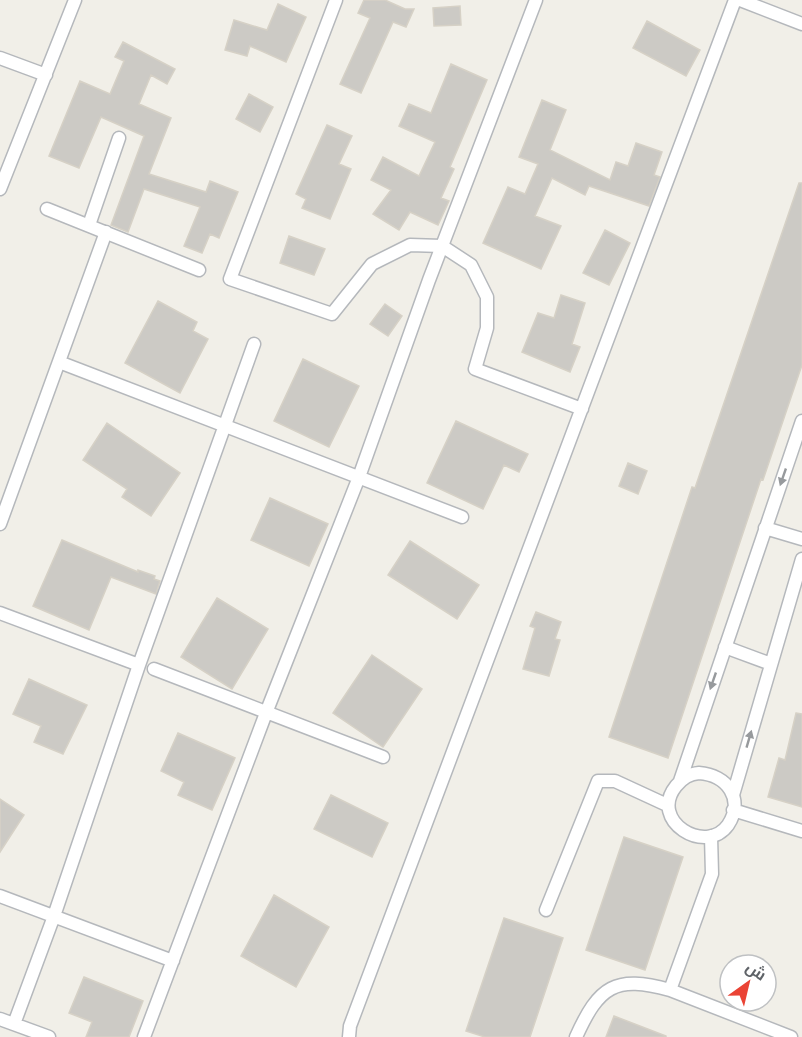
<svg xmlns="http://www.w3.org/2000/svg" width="802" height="1037" font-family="Lato,Cairo,sans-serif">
	<rect width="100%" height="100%" fill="#f1efe8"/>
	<path fill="#cccac5" stroke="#d6d1c6" stroke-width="1.5" d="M 364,0 L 385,0 L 405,9 L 414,9 L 406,27 L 393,22 L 361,93 L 340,84 L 370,18 L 358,13 Z
		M 278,4 L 306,17 L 286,62 L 250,46 L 247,56 L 225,50 L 234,20 L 267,30 Z
		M 460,6 L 461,25 L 434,26 L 433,8 Z
		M 647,21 L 700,50 L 686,76 L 633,48 Z
		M 123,42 L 175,69 L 167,84 L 151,75 L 139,104 L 171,118 L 149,174 L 206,192 L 210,181 L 238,192 L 219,238 L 210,234 L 202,253 L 184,246 L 200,207 L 144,189 L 128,232 L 111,225 L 144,136 L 101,117 L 79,168 L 49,156 L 80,81 L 110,94 L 124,61 L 115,57 Z
		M 451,64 L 487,80 L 450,167 L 454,169 L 441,198 L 449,201 L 438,225 L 410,212 L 399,230 L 373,214 L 391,190 L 371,180 L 383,157 L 419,176 L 435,142 L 399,126 L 409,104 L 431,113 Z
		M 249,94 L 273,107 L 260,132 L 236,119 Z
		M 542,100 L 566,110 L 550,150 L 610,180 L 616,162 L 628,166 L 636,143 L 662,152 L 654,175 L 660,177 L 649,206 L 589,186 L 585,195 L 552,178 L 535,216 L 561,226 L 541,269 L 483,243 L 508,187 L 525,194 L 538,164 L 519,157 Z
		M 327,125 L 352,136 L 339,164 L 351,169 L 330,219 L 302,208 L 306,199 L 296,194 Z
		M 799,183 L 802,183 L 802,365 L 763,480 L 761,479 L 668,758 L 609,737 L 692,487 L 695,488 Z
		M 605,230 L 630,243 L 609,285 L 583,273 Z
		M 289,236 L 325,249 L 314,275 L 280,263 Z
		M 561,295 L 585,303 L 572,344 L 580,347 L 570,372 L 522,352 L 538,313 L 554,318 Z
		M 158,301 L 197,322 L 193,331 L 208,339 L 180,393 L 125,363 Z
		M 385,304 L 402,316 L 388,336 L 370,324 Z
		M 303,359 L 359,386 L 329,447 L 274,421 Z
		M 456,421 L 528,454 L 519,472 L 504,465 L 483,509 L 427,483 Z
		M 107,423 L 180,473 L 151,516 L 122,497 L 127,489 L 83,460 Z
		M 628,463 L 647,471 L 638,494 L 619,486 Z
		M 270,498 L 328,524 L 309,566 L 251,540 Z
		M 62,540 L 138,572 L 138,570 L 155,576 L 154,579 L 160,581 L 156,594 L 111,577 L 89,630 L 33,606 Z
		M 410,541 L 479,585 L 457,619 L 388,575 Z
		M 217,598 L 268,629 L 232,689 L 181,657 Z
		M 536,612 L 561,622 L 555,639 L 560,640 L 549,676 L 523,669 L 535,628 L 530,626 Z
		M 372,655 L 422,689 L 383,747 L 333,713 Z
		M 29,679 L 87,705 L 63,754 L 34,742 L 41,726 L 13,714 Z
		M 796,713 L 802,714 L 802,807 L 768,797 L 779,758 L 785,760 Z
		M 178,733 L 235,758 L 212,810 L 178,795 L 184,782 L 161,771 Z
		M 331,795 L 388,823 L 372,857 L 314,829 Z
		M 0,799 L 24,815 L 0,852 Z
		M 624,837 L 683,857 L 645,970 L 586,950 Z
		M 274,895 L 329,927 L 296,987 L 241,956 Z
		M 504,918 L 563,938 L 530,1037 L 485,1037 L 466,1031 Z
		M 84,977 L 143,1001 L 129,1037 L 86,1037 L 92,1022 L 69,1013 Z
		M 614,1016 L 666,1036 L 666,1037 L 606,1037 Z"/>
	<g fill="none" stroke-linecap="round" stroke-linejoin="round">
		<defs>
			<path id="lane" d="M 336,0 L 230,279 L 332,314 L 372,264 L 410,245 L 442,246 L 471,265 L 487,297 L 487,328 L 475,369 L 582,409
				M 740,0 L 802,24
				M 0,58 L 46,75
				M 0,189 L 75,0
				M 47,209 L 199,270
				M 89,225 L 119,138
				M 59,362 L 462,517
				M 0,524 L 106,232
				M 765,528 L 802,539
				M 0,613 L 139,665
				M 725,647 L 771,664
				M 154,669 L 383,757
				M 699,773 C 727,775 745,799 728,825 C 706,856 648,821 676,786 C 683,778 689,774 699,773 Z
				M 680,781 L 802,421
				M 733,795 L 802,559
				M 733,810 L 802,831
				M 711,836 L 712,874 L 670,990 L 791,1037
				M 0,896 L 173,961
				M 546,910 L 598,781 L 615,781 L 667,805
				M 0,1019 L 49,1037
				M 14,1024 L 54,916 L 139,665 L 254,344
				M 144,1037 L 266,713 L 359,477 L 429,280 L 536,0
				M 349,1037 L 350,1026 L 735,0
				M 576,1037 C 599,986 615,975 670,990"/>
		</defs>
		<use href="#lane" stroke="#b5b8bc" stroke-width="15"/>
		<use href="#lane" stroke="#fff" stroke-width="12"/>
	</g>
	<defs><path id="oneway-solid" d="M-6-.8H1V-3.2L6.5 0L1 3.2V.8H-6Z" transform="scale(1.5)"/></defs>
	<g fill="#979a9d">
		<use href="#oneway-solid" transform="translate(783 477) rotate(109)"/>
		<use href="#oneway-solid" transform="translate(713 681) rotate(109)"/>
		<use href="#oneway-solid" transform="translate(749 739) rotate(-74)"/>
	</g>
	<g transform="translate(748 983) rotate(34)"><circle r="28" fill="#ffffff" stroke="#bfc1c3" stroke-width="1.5"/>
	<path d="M0-4.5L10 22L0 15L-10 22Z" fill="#ea4335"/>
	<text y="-9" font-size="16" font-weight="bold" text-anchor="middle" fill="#5f6368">ش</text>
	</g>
</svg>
